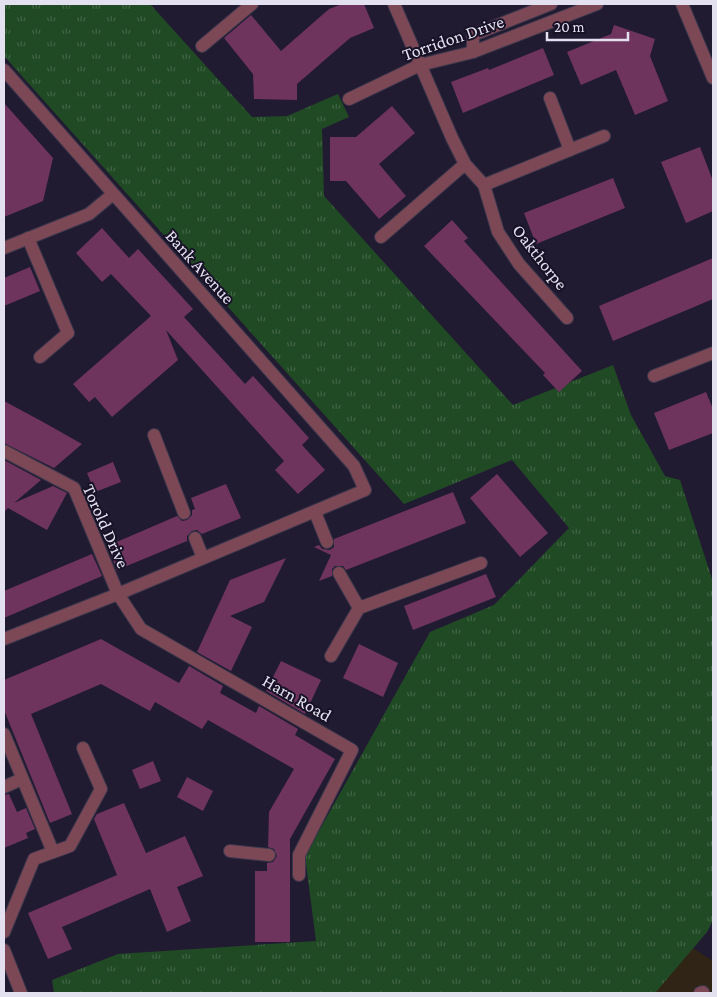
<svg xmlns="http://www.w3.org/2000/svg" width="717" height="997" font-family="'Crimson Pro',serif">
	<defs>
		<pattern id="park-tufts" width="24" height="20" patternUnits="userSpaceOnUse" patternTransform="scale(1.25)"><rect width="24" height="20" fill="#204a24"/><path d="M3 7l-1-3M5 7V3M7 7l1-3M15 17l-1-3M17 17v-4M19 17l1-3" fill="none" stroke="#406444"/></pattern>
	</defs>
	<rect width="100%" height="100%" fill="#211b32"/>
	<path fill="#302416" d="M 693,948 L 713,961 L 713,993 L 651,993 L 656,991 Z"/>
	<path fill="url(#park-tufts)" d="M 4,4 L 150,4 L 252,117 L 287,116 L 338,94 L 349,117 L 322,129 L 324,196 L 513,405 L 613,365 L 631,415 L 665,476 L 680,480 L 713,582 L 713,920 L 707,932 L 656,992 L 54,993 L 52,980 L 118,954 L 316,941 L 305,856 L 430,632 L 494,605 L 569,528 L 512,460 L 404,504 L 4,56 Z"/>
	<path fill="#6e345e" d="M 342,4 L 364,4 L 374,28 L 350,38 L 297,84 L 297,100 L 254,99 L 253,74 L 224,38 L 251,15 L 281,51 L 329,9 Z
		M 614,25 L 655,39 L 650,56 L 668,101 L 635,115 L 616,70 L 581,85 L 567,52 L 611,34 Z
		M 543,48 L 554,75 L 463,113 L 451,82 L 488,68 L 489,70 Z
		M 4,103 L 53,158 L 43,201 L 4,217 Z
		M 392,106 L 415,133 L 379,164 L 406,196 L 379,219 L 346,181 L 330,181 L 330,137 L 356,137 Z
		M 700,147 L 713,181 L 713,211 L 686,223 L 661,162 Z
		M 613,178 L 625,208 L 536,244 L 524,213 Z
		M 452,220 L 468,238 L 464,241 L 582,371 L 559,392 L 543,375 L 545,373 L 424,246 Z
		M 102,228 L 129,258 L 138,249 L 193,309 L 184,317 L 245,384 L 253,376 L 309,438 L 302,445 L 325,470 L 298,494 L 275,470 L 284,461 L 166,330 L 178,360 L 112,417 L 95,397 L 89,402 L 73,384 L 151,316 L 111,274 L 102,282 L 76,253 Z
		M 713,258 L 713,299 L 613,341 L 599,306 Z
		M 30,267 L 40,291 L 4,306 L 4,278 Z
		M 706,392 L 713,409 L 713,433 L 669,450 L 654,413 Z
		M 4,401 L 43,422 L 82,444 L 54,468 L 4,443 Z
		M 4,460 L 41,480 L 14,503 L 53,486 L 67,493 L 47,530 L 8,508 L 4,512 Z
		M 113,462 L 121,482 L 95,492 L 87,473 Z
		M 497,474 L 548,533 L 520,557 L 470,498 Z
		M 226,484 L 241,518 L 202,534 L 197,530 L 192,531 L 187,536 L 187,541 L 117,570 L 108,548 L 113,545 L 112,544 L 177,516 L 182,521 L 187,520 L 192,515 L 192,510 L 195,509 L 191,498 Z
		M 453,492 L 466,523 L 346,570 L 343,566 L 335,566 L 332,569 L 332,576 L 319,581 L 331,555 L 314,547 L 319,545 L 322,549 L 330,550 L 334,547 L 334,539 Z
		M 92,554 L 102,576 L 4,618 L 4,591 Z
		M 286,558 L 264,602 L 230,616 L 252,627 L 231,671 L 197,652 L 230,580 Z
		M 486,574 L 496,597 L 413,630 L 404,606 Z
		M 101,639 L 179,683 L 189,666 L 223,686 L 220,693 L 256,713 L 259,706 L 298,729 L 295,735 L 335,759 L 290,839 L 290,942 L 255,942 L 255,871 L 267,871 L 267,863 L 273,862 L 277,856 L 274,849 L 268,847 L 269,812 L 294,769 L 208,720 L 202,729 L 155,702 L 150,711 L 101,684 L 31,714 L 72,814 L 50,823 L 4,710 L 4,680 Z
		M 359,644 L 398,663 L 383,697 L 343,678 Z
		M 281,661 L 321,680 L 305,714 L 266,691 Z
		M 153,761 L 161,781 L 140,789 L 132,770 Z
		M 187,777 L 213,791 L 203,811 L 177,797 Z
		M 9,794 L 17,812 L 26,808 L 35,829 L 26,833 L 28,838 L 4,848 L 4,795 Z
		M 124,803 L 146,853 L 185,836 L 203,876 L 177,887 L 191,921 L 167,932 L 150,889 L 62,927 L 72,949 L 48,959 L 28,913 L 117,875 L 94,819 L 97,814 Z"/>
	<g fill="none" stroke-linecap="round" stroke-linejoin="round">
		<defs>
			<path id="service" d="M 473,52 L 473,35 L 551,4
				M 550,98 L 570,150
				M 28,238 L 68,333 L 40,357
				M 154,435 L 184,513
				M 315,512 L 327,542
				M 195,538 L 203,558
				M 339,573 L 359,608
				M 331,656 L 359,608 L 481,563
				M 4,787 L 22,779
				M 230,851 L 269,855
				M 4,932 L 34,859 L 70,846 L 101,789 L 83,748
				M 4,950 L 21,993
				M 700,993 L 703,992"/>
			<path id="minor" d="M 394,4 L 452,138 L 465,164 L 484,185 L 498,232 L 519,264 L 567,318
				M 202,46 L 252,4
				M 4,70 L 354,466 L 365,490 L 118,594 L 4,639
				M 349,99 L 420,65 L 473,52 L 597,4
				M 484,185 L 604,136
				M 381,237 L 465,164
				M 4,248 L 89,214 L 113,194
				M 654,376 L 713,353
				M 4,451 L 74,488 L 118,594 L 141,629 L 352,750 L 299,855 L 299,875
				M 4,734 L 53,852"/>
			<path id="tertiary" d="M 682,4 L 713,78"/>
		</defs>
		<use href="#service" stroke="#3c374c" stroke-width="14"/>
		<use href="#minor" stroke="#3c374c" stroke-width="14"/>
		<use href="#tertiary" stroke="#3c374c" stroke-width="14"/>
		<use href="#service" stroke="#7c4856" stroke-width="12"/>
		<use href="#minor" stroke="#7c4856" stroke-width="12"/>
		<use href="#tertiary" stroke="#7c4856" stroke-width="12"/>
	</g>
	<g text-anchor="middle" stroke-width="4" stroke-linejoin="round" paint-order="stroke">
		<g font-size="18" fill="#e3e0ef" stroke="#181227">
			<text transform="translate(453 38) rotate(-19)" y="6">Torridon Drive</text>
			<text transform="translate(540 257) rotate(52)" y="6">Oakthorpe</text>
			<text transform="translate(200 267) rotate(48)" y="6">Bank Avenue</text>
			<text transform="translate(106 526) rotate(66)" y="6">Torold Drive</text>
			<text transform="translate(297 698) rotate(30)" y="6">Harn Road</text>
		</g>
	</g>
	<rect width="717" height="997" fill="none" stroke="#e3e0ef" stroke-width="10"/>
	<path d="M547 32v8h81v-8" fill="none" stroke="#e3e0ef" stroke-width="2.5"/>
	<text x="554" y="32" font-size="15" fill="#e3e0ef" stroke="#181227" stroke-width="4" paint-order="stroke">20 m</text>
</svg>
